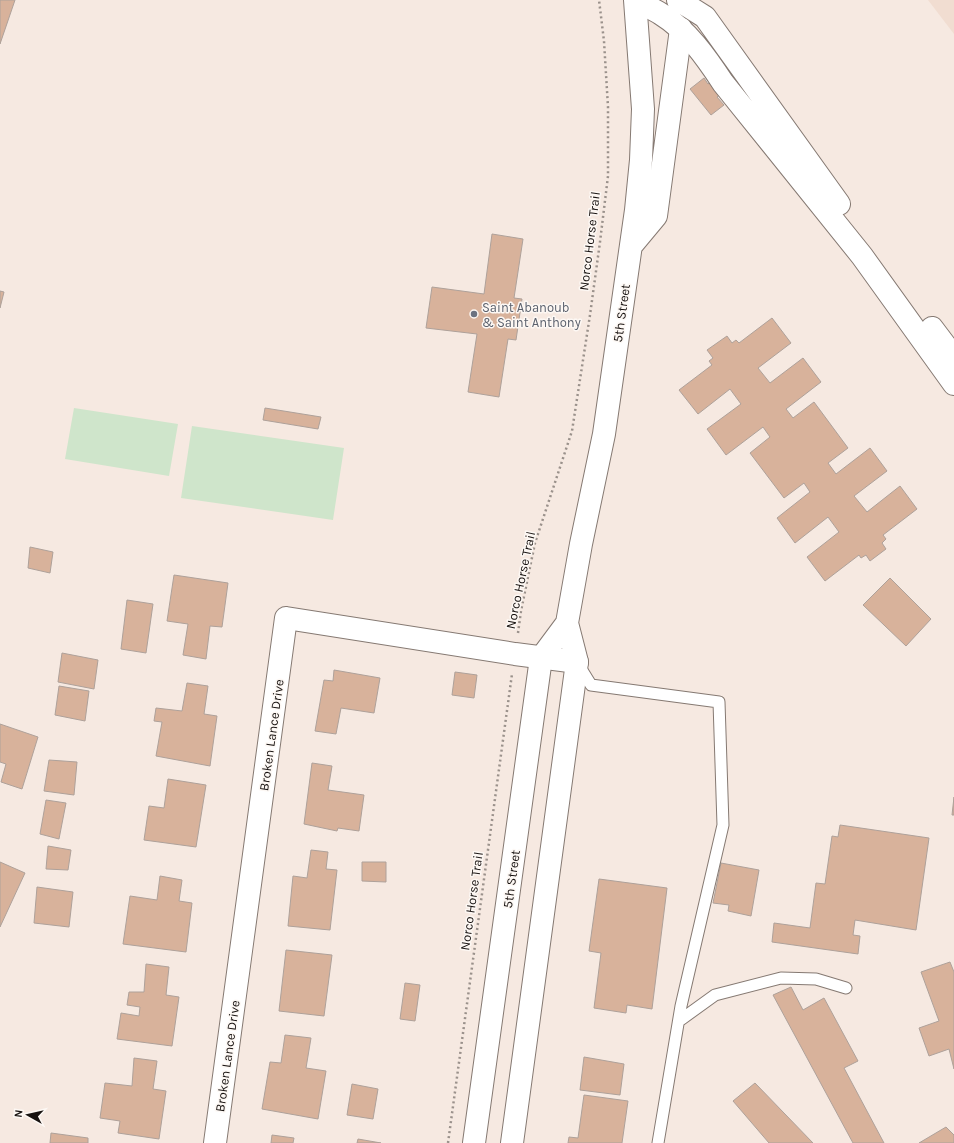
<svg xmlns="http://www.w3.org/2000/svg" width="954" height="1143" font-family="Karla,sans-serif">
	<rect width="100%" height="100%" fill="#f6e9e1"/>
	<path fill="#f1ddd1" d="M 928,0 L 954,0 L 954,34 Z"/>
	<path fill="#cfe5cb" d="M 74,408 L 178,424 L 169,476 L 65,459 Z
		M 192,426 L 344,448 L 333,520 L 181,498 Z"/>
	<path fill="#d8b29b" stroke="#aea19a" d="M 0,0 L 15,0 L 0,44 Z
		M 745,56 L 755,68 L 717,97 L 724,105 L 711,115 L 690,89 L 704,78 L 708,84 Z
		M 492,234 L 523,239 L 514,298 L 522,299 L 516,340 L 508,339 L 499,397 L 468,392 L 477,334 L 426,328 L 432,287 L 484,294 Z
		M 0,291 L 4,292 L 0,308 Z
		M 772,318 L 791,343 L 758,368 L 770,383 L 803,358 L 821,382 L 786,409 L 793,418 L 814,402 L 848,448 L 828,463 L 836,474 L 870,448 L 887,471 L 854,496 L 867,512 L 900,486 L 917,509 L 883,535 L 886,539 L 882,543 L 886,549 L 870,561 L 866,555 L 861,558 L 859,555 L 825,581 L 807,557 L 839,532 L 828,517 L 795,543 L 777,518 L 810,492 L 804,483 L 784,498 L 750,453 L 770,437 L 763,427 L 726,455 L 707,429 L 741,404 L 730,389 L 698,414 L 679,390 L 712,365 L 709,361 L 713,358 L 707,350 L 727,336 L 732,343 L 736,340 L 739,343 Z
		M 265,408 L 321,417 L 318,429 L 263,420 Z
		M 30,547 L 53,552 L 50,573 L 28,568 Z
		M 174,575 L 228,583 L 222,627 L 210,626 L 206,659 L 183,655 L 188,624 L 167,621 Z
		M 890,578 L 931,619 L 906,646 L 863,605 Z
		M 127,600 L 153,604 L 146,653 L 121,649 Z
		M 62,653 L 98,660 L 94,689 L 58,682 Z
		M 334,670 L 380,678 L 374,713 L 341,708 L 336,734 L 315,731 L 324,680 L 333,681 Z
		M 455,672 L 477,675 L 474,698 L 452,695 Z
		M 187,683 L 208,686 L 204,714 L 217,716 L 210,766 L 156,756 L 162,722 L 154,721 L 156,708 L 182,711 Z
		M 59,686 L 89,691 L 85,721 L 55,715 Z
		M 0,724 L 38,737 L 22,789 L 1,782 L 6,764 L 0,762 Z
		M 49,760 L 77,762 L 74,795 L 44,791 Z
		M 312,763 L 332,766 L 328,790 L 364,795 L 359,831 L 338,828 L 337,831 L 304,824 Z
		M 168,779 L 206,785 L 196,847 L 144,840 L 149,806 L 164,808 Z
		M 954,797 L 954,815 L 952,815 Z
		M 46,800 L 66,803 L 59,839 L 40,834 Z
		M 840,825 L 929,838 L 916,930 L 855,920 L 853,935 L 860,936 L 858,954 L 772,942 L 774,923 L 810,928 L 816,883 L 825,884 L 832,836 L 838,837 Z
		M 48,846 L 71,850 L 68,870 L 46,869 Z
		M 311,850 L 328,852 L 326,869 L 337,870 L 330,930 L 288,926 L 293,876 L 307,878 Z
		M 0,862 L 25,873 L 0,927 Z
		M 362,862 L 386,862 L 386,882 L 362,881 Z
		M 721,863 L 759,870 L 751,916 L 728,911 L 729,905 L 713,903 Z
		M 160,876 L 182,880 L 179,901 L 192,903 L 186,952 L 123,944 L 130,896 L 157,900 Z
		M 599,879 L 667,888 L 652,1009 L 627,1005 L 626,1013 L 594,1008 L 601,953 L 589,951 Z
		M 37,887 L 73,892 L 69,927 L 34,923 Z
		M 286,950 L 332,955 L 324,1016 L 279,1011 Z
		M 950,962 L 954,972 L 954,1069 L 949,1049 L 929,1056 L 919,1028 L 939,1021 L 921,972 Z
		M 146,964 L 169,967 L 166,995 L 179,997 L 172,1046 L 117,1039 L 121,1013 L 139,1016 L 140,1007 L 127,1005 L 129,992 L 144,992 Z
		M 405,983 L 420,985 L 415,1021 L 400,1019 Z
		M 791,987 L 803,1010 L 824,998 L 858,1061 L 844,1068 L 884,1143 L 853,1143 L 773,995 Z
		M 285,1035 L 311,1038 L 306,1068 L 326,1071 L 318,1119 L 262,1109 L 270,1062 L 281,1063 Z
		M 584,1057 L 624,1064 L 620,1095 L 580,1090 Z
		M 134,1058 L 157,1061 L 153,1089 L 166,1091 L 159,1139 L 118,1133 L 120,1121 L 100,1118 L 105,1083 L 132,1086 Z
		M 755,1083 L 813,1143 L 769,1143 L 733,1101 Z
		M 352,1084 L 378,1089 L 373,1119 L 347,1115 Z
		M 584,1095 L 628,1101 L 622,1143 L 568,1143 L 569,1137 L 578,1138 Z
		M 946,1127 L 954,1135 L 954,1143 L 919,1143 Z
		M 51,1133 L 88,1138 L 88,1143 L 50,1143 Z
		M 272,1135 L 294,1138 L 293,1143 L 271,1143 Z
		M 358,1139 L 381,1143 L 357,1143 Z"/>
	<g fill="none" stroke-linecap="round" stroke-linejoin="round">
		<defs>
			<path id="service" d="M 578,664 L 591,685 L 719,702 L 723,825 L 681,1006 L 658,1143
				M 679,1021 L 715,995 L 781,978 L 816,979 L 846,988"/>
			<path id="minor" d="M 636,0 C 644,5 653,9 661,14 C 687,30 706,57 723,83 L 862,256 L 954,384
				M 678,0 L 705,17 L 839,204
				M 932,328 L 954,357
				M 215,1143 L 286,618 L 515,654 L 577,662"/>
			<path id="tertiary" d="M 631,246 L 656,216 L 681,29
				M 474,1143 L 541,658 L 567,623
				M 512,1143 L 577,662 L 567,623 L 581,544 L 604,434 L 636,210 L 641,160 L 643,109 L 635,0"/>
		</defs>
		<use href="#service" stroke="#857972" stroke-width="13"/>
		<use href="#minor" stroke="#857972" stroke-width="24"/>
		<use href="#tertiary" stroke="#857972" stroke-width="24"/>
		<path stroke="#9a918b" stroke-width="2.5" stroke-dasharray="2 3" stroke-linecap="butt" d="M 518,633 L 521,611 L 535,543 L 572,431 L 590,315 L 600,242 L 608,176 L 608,107 L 604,41 L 599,0
			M 448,1143 L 512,674"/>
		<use href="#service" stroke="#fff" stroke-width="11"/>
		<use href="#minor" stroke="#fff" stroke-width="22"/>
		<use href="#tertiary" stroke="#fff" stroke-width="22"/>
	</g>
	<circle fill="#6b7280" stroke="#fdf8f4" stroke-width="1.5" cx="474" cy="314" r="4"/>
	<g text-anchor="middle" stroke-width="3" stroke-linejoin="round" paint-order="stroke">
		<g font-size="13" fill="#171210" stroke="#fdf8f4">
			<text transform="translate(589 241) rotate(-83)" y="5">Norco Horse Trail</text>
			<text transform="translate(621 313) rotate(-82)" y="5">5th Street</text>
			<text transform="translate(520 580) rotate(-78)" y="5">Norco Horse Trail</text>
			<text transform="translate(271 735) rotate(-82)" y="5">Broken Lance Drive</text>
			<text transform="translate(511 879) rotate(-82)" y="5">5th Street</text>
			<text transform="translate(471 901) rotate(-82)" y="5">Norco Horse Trail</text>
			<text transform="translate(227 1056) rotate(-82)" y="5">Broken Lance Drive</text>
		</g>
		<g font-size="13" fill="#5b616d" stroke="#fdf8f4" text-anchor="start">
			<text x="482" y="312">Saint Abanoub<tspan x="482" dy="15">&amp; Saint Anthony</tspan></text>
		</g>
	</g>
	<g transform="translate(28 1115) rotate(278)" stroke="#fdf8f4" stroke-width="3" paint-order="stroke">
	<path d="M0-3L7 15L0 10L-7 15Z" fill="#171210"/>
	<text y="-6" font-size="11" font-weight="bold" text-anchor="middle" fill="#171210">N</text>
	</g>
</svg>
